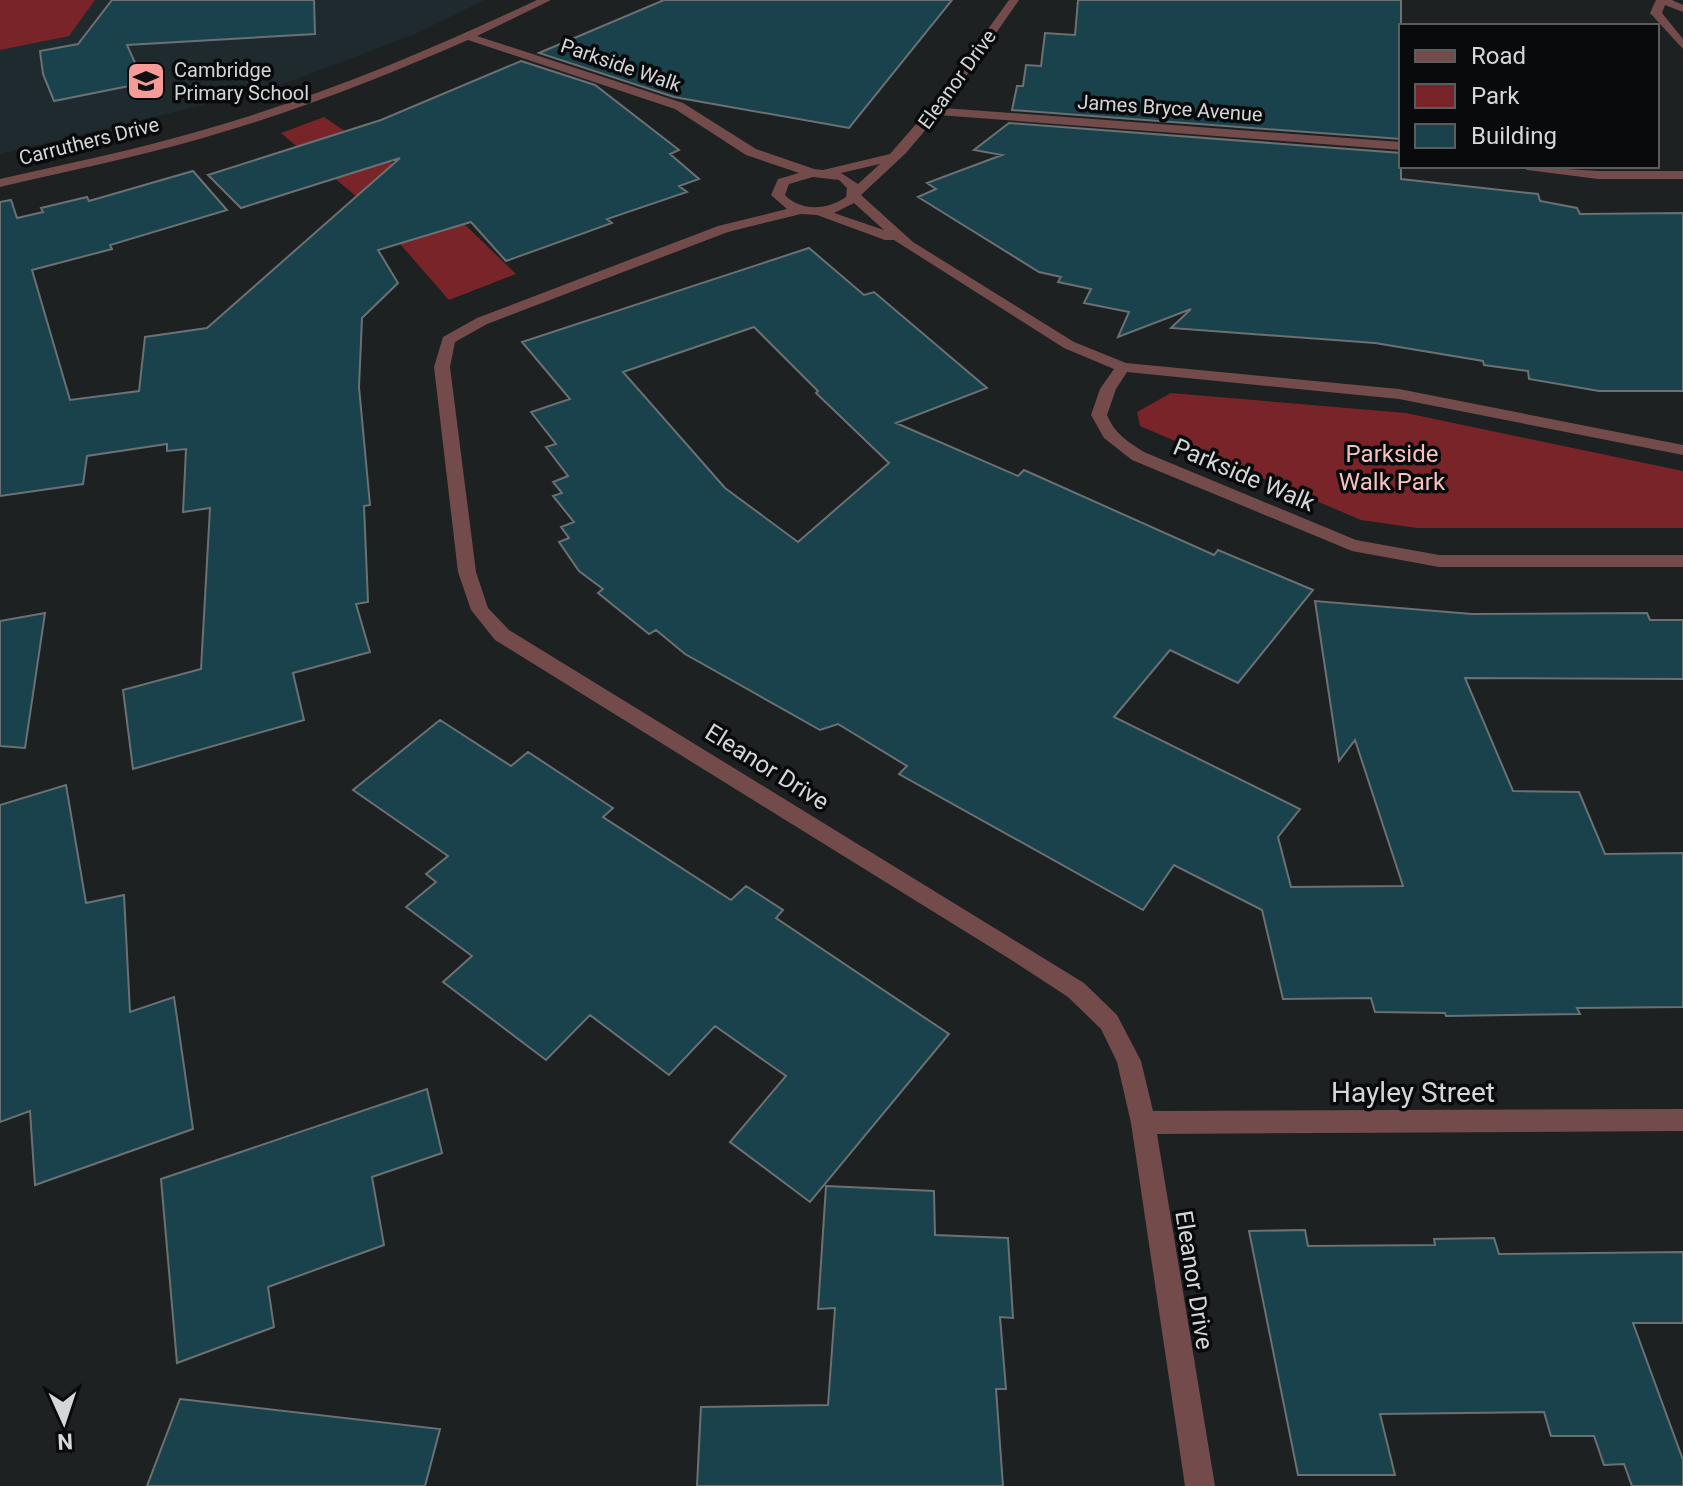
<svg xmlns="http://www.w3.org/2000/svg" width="1683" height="1486" font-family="Roboto,sans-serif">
	<rect width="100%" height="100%" fill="#1d2122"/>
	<path fill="#1f2a2e" d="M 0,0 L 485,0 L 413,35 L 270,89 L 0,154 Z"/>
	<path fill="#782428" d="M 0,0 L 95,0 L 69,36 L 0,50 Z
		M 324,117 L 422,183 L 516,274 L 449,300 L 364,203 L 281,133 Z
		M 1171,393 L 1406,413 L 1683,471 L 1683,528 L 1417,528 L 1361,520 L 1140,426 L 1137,412 Z"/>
	<path fill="#19424c" stroke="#6b7072" stroke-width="2" fill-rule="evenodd" d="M 112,0 L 314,0 L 315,34 L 127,45 L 144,83 L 54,101 L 43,74 L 40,51 L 78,44 Z
		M 664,0 L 952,0 L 849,128 L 674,97 L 539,53 Z
		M 1078,0 L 1401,0 L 1401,139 L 1012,110 L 1017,86 L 1023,86 L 1026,65 L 1041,66 L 1045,33 L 1075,35 Z
		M 521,61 L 595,85 L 679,150 L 670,154 L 699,179 L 679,186 L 687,192 L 607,219 L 612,223 L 506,261 L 471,222 L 378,250 L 398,283 L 362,318 L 359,387 L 370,505 L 364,506 L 368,602 L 356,604 L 370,652 L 293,673 L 304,720 L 133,769 L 123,690 L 201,669 L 210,508 L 183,512 L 186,449 L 167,451 L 167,444 L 87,456 L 83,484 L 0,496 L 0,202 L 11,200 L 17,218 L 43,212 L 41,208 L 87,197 L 89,201 L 193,171 L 227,210 L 110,245 L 112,249 L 32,270 L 70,400 L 139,391 L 145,337 L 207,328 L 400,158 L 241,208 L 208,175 L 381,120 Z
		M 1009,123 L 1401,153 L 1401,179 L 1538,194 L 1540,201 L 1577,208 L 1580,214 L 1683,213 L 1683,391 L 1599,391 L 1529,379 L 1528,371 L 1484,365 L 1483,361 L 1375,343 L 1171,328 L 1191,309 L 1118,337 L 1129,312 L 1084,303 L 1091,289 L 1058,282 L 1061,277 L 1039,272 L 918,197 L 936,189 L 927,183 L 1002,155 L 974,150 Z
		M 809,248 L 864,295 L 874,292 L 987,388 L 896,423 L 1018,476 L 1024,470 L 1214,555 L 1218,550 L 1313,590 L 1238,683 L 1170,650 L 1114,717 L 1300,809 L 1278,837 L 1291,887 L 1403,886 L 1355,740 L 1339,761 L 1315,601 L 1472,614 L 1647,613 L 1650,620 L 1683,620 L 1683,679 L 1465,678 L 1513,791 L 1579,792 L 1605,854 L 1683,853 L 1683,1007 L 1577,1008 L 1580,1014 L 1446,1016 L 1445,1013 L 1375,1012 L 1371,998 L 1283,999 L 1262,910 L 1174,865 L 1143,910 L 899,774 L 907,766 L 838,724 L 820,730 L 685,654 L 656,630 L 649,634 L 598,593 L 603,589 L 579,571 L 559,542 L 569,538 L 561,527 L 574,522 L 553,496 L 562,493 L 553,482 L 568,476 L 546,447 L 556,444 L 531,412 L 570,399 L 522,342 ZM 754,327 L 818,391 L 816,393 L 889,463 L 798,542 L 725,488 L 623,372 Z
		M 45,613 L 25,748 L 0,746 L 0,621 Z
		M 440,720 L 511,766 L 528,752 L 613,808 L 603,817 L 731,900 L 746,886 L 783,910 L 776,918 L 949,1034 L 810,1202 L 730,1142 L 786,1076 L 715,1026 L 669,1075 L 590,1015 L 546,1060 L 443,982 L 472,956 L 406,907 L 436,882 L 426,874 L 448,856 L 353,790 Z
		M 66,785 L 86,903 L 124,895 L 130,1012 L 174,997 L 193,1129 L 35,1185 L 30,1111 L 0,1122 L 0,805 Z
		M 427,1089 L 442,1153 L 372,1177 L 384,1245 L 268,1287 L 274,1327 L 177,1363 L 161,1179 Z
		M 826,1186 L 934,1191 L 935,1235 L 1008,1238 L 1013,1318 L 1000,1317 L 1006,1389 L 996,1389 L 1003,1486 L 697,1486 L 701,1407 L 828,1405 L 835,1308 L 818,1309 Z
		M 1305,1230 L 1308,1246 L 1435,1245 L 1434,1239 L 1494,1238 L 1499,1254 L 1683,1252 L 1683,1323 L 1633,1323 L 1683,1460 L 1683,1486 L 1632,1486 L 1624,1464 L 1604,1465 L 1594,1436 L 1551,1436 L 1544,1412 L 1380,1414 L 1395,1475 L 1298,1475 L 1249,1231 Z
		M 180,1399 L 440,1429 L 425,1486 L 147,1486 Z"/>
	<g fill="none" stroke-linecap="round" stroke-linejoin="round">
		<path fill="#734b4a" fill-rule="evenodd" d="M 537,0 L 551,0 L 477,36 L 683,103 L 756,149 L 814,169 L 823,170 L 890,154 L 937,100 L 1009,0 L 1019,0 L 944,108 L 1401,142 L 1401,150 L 938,115 L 906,153 L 861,195 L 913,242 L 1074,342 L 1126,363 L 1399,389 L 1683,445 L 1683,455 L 1399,399 L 1127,372 L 1116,389 L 1107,415 C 1114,433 1128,442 1144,452 L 1356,540 L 1439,555 L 1683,555 L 1683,567 L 1439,567 L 1352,551 L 1132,460 L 1104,438 L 1091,415 L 1100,389 L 1114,369 L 1064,348 L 894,240 L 885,240 L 817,215 L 801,214 L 728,232 L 487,324 L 455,342 L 450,367 L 476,572 L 488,608 L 509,630 L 1084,983 L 1117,1015 L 1141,1061 L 1153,1111 L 1683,1109 L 1683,1131 L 1157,1134 L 1215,1486 L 1185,1486 L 1131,1123 L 1117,1062 L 1101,1029 L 1068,997 L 1013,961 L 495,640 L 471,610 L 458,572 L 434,367 L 443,337 L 477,318 L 718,226 L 787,209 L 771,195 L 778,179 L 799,173 L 746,155 L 675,109 L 468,40 C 381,78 294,112 203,138 C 136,157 68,171 0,187 L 0,179 C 65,164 131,151 196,132 C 314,99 426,52 537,0 ZM 880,164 L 858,184 L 841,173 ZM 813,177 L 839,180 L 847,188 L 846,197 C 828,210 801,212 785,195 L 789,184 ZM 854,203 L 884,230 L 834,213 Z
			M 1656,0 L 1672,0 L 1683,5 L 1683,12 L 1665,5 L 1662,13 L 1683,39 L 1683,49 L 1650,13 Z
			M 1521,166 L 1598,171 L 1683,171 L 1683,179 L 1598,179 L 1527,170 Z"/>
	</g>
	<defs>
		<symbol id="school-square" viewBox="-11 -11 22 22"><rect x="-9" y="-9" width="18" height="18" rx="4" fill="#f59b98" stroke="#090a0b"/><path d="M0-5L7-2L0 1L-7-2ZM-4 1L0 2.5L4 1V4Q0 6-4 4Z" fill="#111"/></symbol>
	</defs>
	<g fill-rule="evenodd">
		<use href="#school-square" x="124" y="59" width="44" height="44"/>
	</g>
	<g text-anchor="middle" stroke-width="7" stroke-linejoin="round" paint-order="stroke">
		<g font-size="20" fill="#d4d6d7" stroke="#090a0b">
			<text transform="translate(621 65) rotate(19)" y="7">Parkside Walk</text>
			<text transform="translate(957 79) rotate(-54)" y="7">Eleanor Drive</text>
			<text transform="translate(1170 108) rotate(4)" y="7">James Bryce Avenue</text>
			<text transform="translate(89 141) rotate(-14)" y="7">Carruthers Drive</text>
		</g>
		<g font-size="20" fill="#d4d6d7" stroke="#090a0b" text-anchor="start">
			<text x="174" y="77">Cambridge<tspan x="174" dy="23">Primary School</tspan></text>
		</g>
		<g font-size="24" fill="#f6c1bf" stroke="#090a0b">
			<text x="1392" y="462">Parkside<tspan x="1392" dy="28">Walk Park</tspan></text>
		</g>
		<g font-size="24" fill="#d4d6d7" stroke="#090a0b">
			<text transform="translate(1244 475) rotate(23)" y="8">Parkside Walk</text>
			<text transform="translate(767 767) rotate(32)" y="8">Eleanor Drive</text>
			<text transform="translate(1194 1280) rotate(81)" y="8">Eleanor Drive</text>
		</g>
		<g font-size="28" fill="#d4d6d7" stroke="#090a0b">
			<text x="1413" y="1102">Hayley Street</text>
		</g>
	</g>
	<rect x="1399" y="24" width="260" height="144" fill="#090a0b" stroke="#5a5c5d" stroke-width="2"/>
	<rect x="1415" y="50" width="40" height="12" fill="#734b4a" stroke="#5a5c5d" stroke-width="2"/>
	<text x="1471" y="64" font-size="24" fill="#d4d6d7">Road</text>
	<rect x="1415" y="84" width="40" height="24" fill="#782428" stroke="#5a5c5d" stroke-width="2"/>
	<text x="1471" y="104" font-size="24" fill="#d4d6d7">Park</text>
	<rect x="1415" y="124" width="40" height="24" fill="#19424c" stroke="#5a5c5d" stroke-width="2"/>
	<text x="1471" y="144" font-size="24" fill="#d4d6d7">Building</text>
	<g transform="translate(64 1422) rotate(177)" stroke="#090a0b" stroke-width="6" paint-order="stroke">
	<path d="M0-6L14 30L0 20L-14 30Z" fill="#d4d6d7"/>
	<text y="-12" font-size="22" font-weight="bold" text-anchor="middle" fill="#d4d6d7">N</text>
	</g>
</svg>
